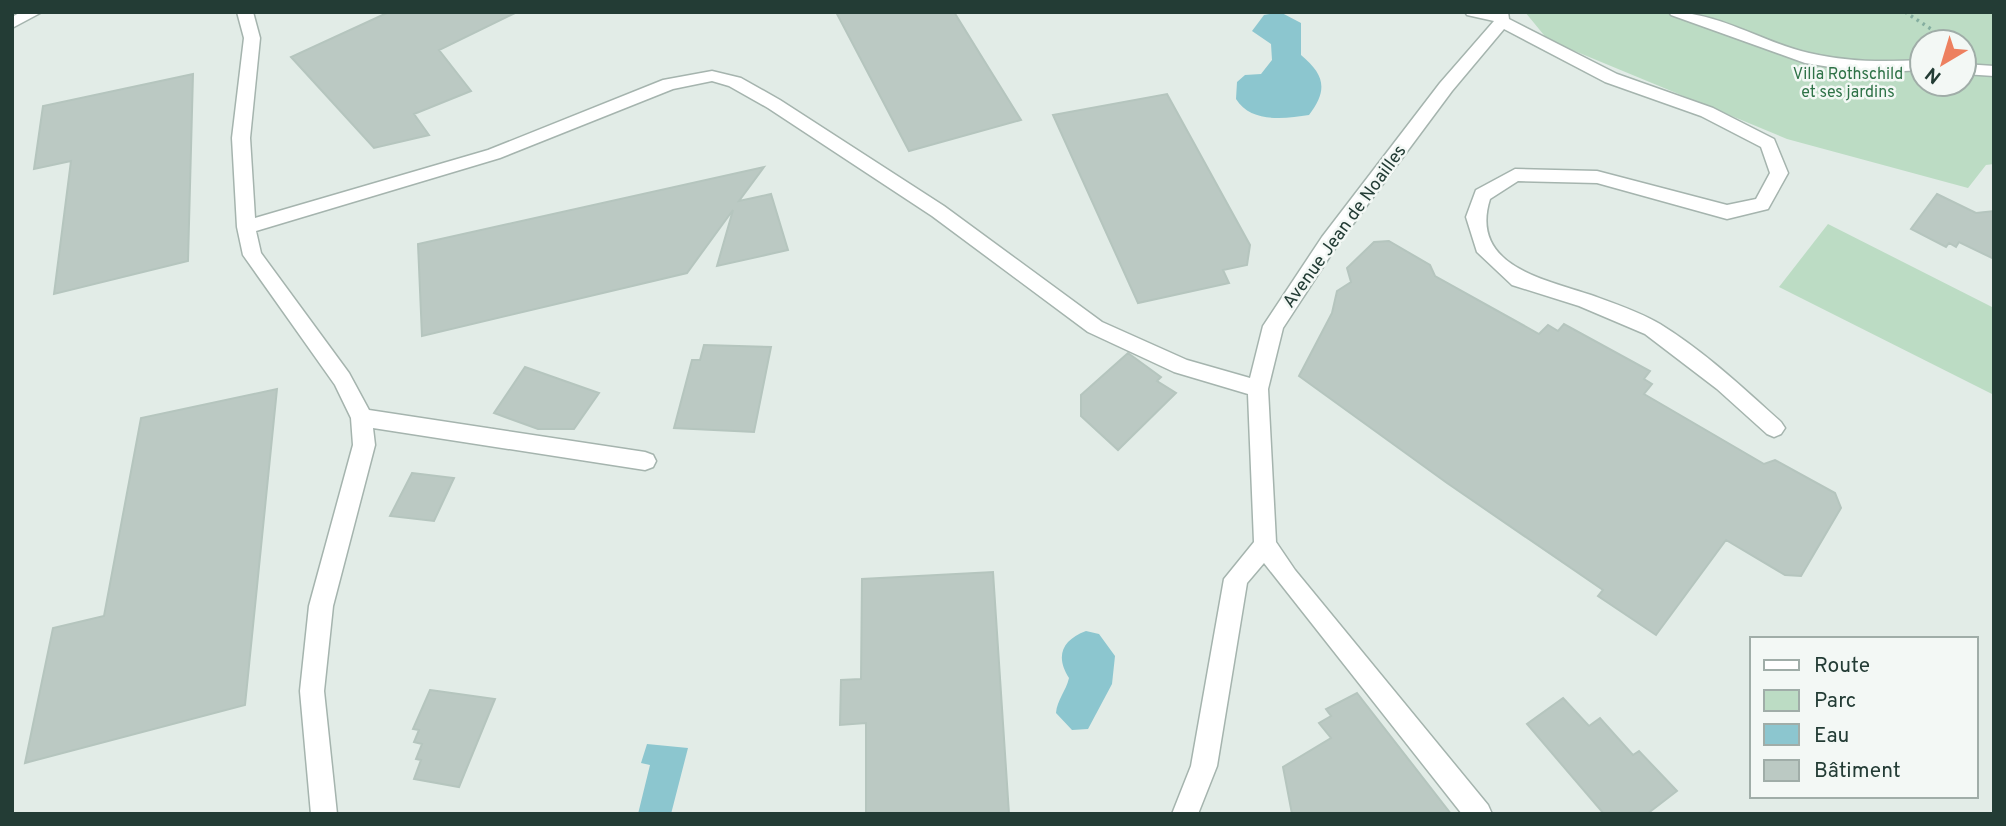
<svg xmlns="http://www.w3.org/2000/svg" width="2006" height="826" font-family="Overpass,sans-serif">
	<rect width="100%" height="100%" fill="#e2ece7"/>
	<path fill="#bcdcc4" fill-rule="evenodd" d="M 1525,12 L 1994,12 L 1994,164 L 1986,165 L 1968,188 L 1787,139 L 1548,40 ZM 1922,42 L 1964,42 L 1964,84 L 1922,84 Z
		M 1828,224 L 1994,308 L 1994,395 L 1779,287 Z"/>
	<path fill="#8cc6cf" d="M 1280,12 L 1301,23 L 1301,55 C 1325,75 1328,90 1309,115 C 1284,119 1251,123 1236,99 L 1237,82 L 1245,75 L 1261,74 L 1272,60 L 1271,44 L 1252,31 L 1264,15 Z
		M 1086,631 L 1099,634 L 1115,656 L 1112,684 L 1088,729 L 1072,730 L 1056,713 C 1057,700 1066,691 1069,678 C 1055,656 1062,640 1086,631 Z
		M 647,744 L 688,748 L 671,814 L 638,814 L 650,765 L 641,763 Z"/>
	<path fill="#bbc9c3" stroke="#b5c5be" stroke-width="2" d="M 389,12 L 517,12 L 439,50 L 471,91 L 414,114 L 429,135 L 374,148 L 291,57 Z
		M 836,12 L 954,12 L 1021,120 L 909,151 Z
		M 193,74 L 188,261 L 54,294 L 71,161 L 34,169 L 43,106 Z
		M 1167,94 L 1250,245 L 1247,265 L 1223,270 L 1229,283 L 1138,303 L 1053,115 Z
		M 764,167 L 739,201 L 771,194 L 788,250 L 717,266 L 733,210 L 687,273 L 422,336 L 418,244 Z
		M 1937,194 L 1976,213 L 1994,211 L 1994,259 L 1959,242 L 1956,247 L 1949,243 L 1946,247 L 1911,229 Z
		M 1389,241 L 1430,265 L 1435,276 L 1539,334 L 1548,325 L 1558,331 L 1564,324 L 1650,371 L 1644,379 L 1652,384 L 1644,394 L 1764,464 L 1775,460 L 1835,493 L 1841,508 L 1801,576 L 1785,575 L 1726,540 L 1656,635 L 1598,596 L 1603,590 L 1447,483 L 1299,376 L 1332,313 L 1337,291 L 1351,282 L 1347,268 L 1374,242 Z
		M 704,345 L 771,347 L 754,432 L 674,428 L 692,360 L 700,360 Z
		M 1128,353 L 1161,377 L 1157,381 L 1176,393 L 1118,450 L 1081,416 L 1081,395 Z
		M 525,367 L 599,393 L 574,429 L 538,429 L 494,413 Z
		M 277,389 L 245,705 L 25,763 L 53,628 L 104,616 L 141,418 Z
		M 412,473 L 454,478 L 434,521 L 390,516 Z
		M 993,572 L 1009,814 L 866,814 L 866,723 L 840,725 L 841,680 L 861,679 L 862,579 Z
		M 430,690 L 495,699 L 459,787 L 414,779 L 421,760 L 416,759 L 422,744 L 414,742 L 419,730 L 413,729 Z
		M 1357,693 L 1451,814 L 1292,814 L 1283,767 L 1331,738 L 1319,723 L 1331,716 L 1326,709 Z
		M 1563,698 L 1589,726 L 1600,718 L 1633,755 L 1639,751 L 1677,791 L 1647,814 L 1604,814 L 1527,724 Z"/>
	<g fill="none" stroke-linecap="round" stroke-linejoin="round">
		<defs>
			<path id="minor" d="M 21,12 L 42,12 L 12,28 L 12,17 Z
				M 237,12 L 253,12 L 260,38 L 250,138 L 255,218 L 488,150 L 663,80 L 712,71 L 741,78 L 780,100 L 944,206 L 1102,322 L 1187,360 L 1250,378 L 1263,326 L 1322,237 L 1440,83 L 1494,21 L 1467,15 L 1465,12 L 1508,12 L 1509,19 L 1617,74 L 1713,108 L 1774,139 L 1788,173 L 1768,209 L 1727,219 L 1597,183 L 1518,181 L 1490,199 C 1469,266 1544,279 1591,295 C 1613,303 1640,312 1660,324 C 1704,351 1743,388 1781,422 L 1785,428 L 1781,434 L 1774,437 L 1767,434 L 1717,389 L 1645,334 L 1579,306 L 1512,285 L 1477,252 L 1466,217 L 1476,190 L 1515,169 L 1597,171 L 1727,205 L 1756,199 L 1770,173 L 1761,147 L 1701,116 L 1605,82 L 1504,29 L 1452,91 L 1336,247 L 1283,328 L 1268,389 L 1276,542 L 1295,570 L 1488,805 L 1492,814 L 1462,814 L 1264,563 L 1247,583 L 1217,766 L 1198,814 L 1172,814 L 1191,766 L 1224,579 L 1254,542 L 1248,394 L 1174,372 L 1088,332 L 932,216 L 768,108 L 729,86 L 712,81 L 673,89 L 500,158 L 256,231 L 261,253 L 349,373 L 369,410 L 645,452 L 653,455 L 656,461 L 653,467 L 645,470 L 373,428 L 375,445 L 333,606 L 324,691 L 337,814 L 311,814 L 300,691 L 309,606 L 353,445 L 351,418 L 335,385 L 243,255 L 237,227 L 232,138 L 244,38 Z
				M 1669,12 C 1719,12 1761,42 1809,53 C 1847,62 1883,62 1922,60 L 1922,70 L 1868,73 L 1805,63 L 1671,15 Z
				M 1964,64 L 1994,66 L 1994,76 L 1964,74 Z"/>
		</defs>
		<use href="#minor" stroke="#a5b4ae" stroke-width="3"/>
		<path stroke="#84aea0" stroke-width="3.5" stroke-dasharray="2.5 4.5" stroke-linecap="butt" d="M 1905,12 L 1951,42"/>
		<use href="#minor" fill="#fff" fill-rule="evenodd"/>
	</g>
	<g text-anchor="middle" stroke-width="5" stroke-linejoin="round" paint-order="stroke">
		<g font-size="16" fill="#2e7247" stroke="#f3f8f5">
			<text x="1848" y="79">Villa Rothschild<tspan x="1848" dy="18">et ses jardins</tspan></text>
		</g>
		<g font-size="18" fill="#233c35" stroke="#f3f8f5">
			<text transform="translate(1344 226) rotate(-54)" y="6">Avenue Jean de Noailles</text>
		</g>
	</g>
	<rect width="2006" height="826" fill="none" stroke="#233c35" stroke-width="28"/>
	<rect x="1750" y="637" width="228" height="161" fill="#f3f8f5" stroke="#a0ada8" stroke-width="2"/>
	<rect x="1764" y="660" width="35" height="10" fill="#ffffff" stroke="#a0ada8" stroke-width="2"/>
	<text x="1814" y="672" font-size="21" fill="#233c35">Route</text>
	<rect x="1764" y="690" width="35" height="21" fill="#bcdcc4" stroke="#a0ada8" stroke-width="2"/>
	<text x="1814" y="707" font-size="21" fill="#233c35">Parc</text>
	<rect x="1764" y="724" width="35" height="21" fill="#8cc6cf" stroke="#a0ada8" stroke-width="2"/>
	<text x="1814" y="742" font-size="21" fill="#233c35">Eau</text>
	<rect x="1764" y="760" width="35" height="21" fill="#bbc9c3" stroke="#a0ada8" stroke-width="2"/>
	<text x="1814" y="777" font-size="21" fill="#233c35">Bâtiment</text>
	<g transform="translate(1943 63) rotate(218)"><circle r="33" fill="#f3f8f5" stroke="#a0ada8" stroke-width="2"/>
	<path d="M0-5L12 26L0 18L-12 26Z" fill="#ed805f"/>
	<text y="-10" font-size="19" font-weight="bold" text-anchor="middle" fill="#233c35">N</text>
	</g>
</svg>
